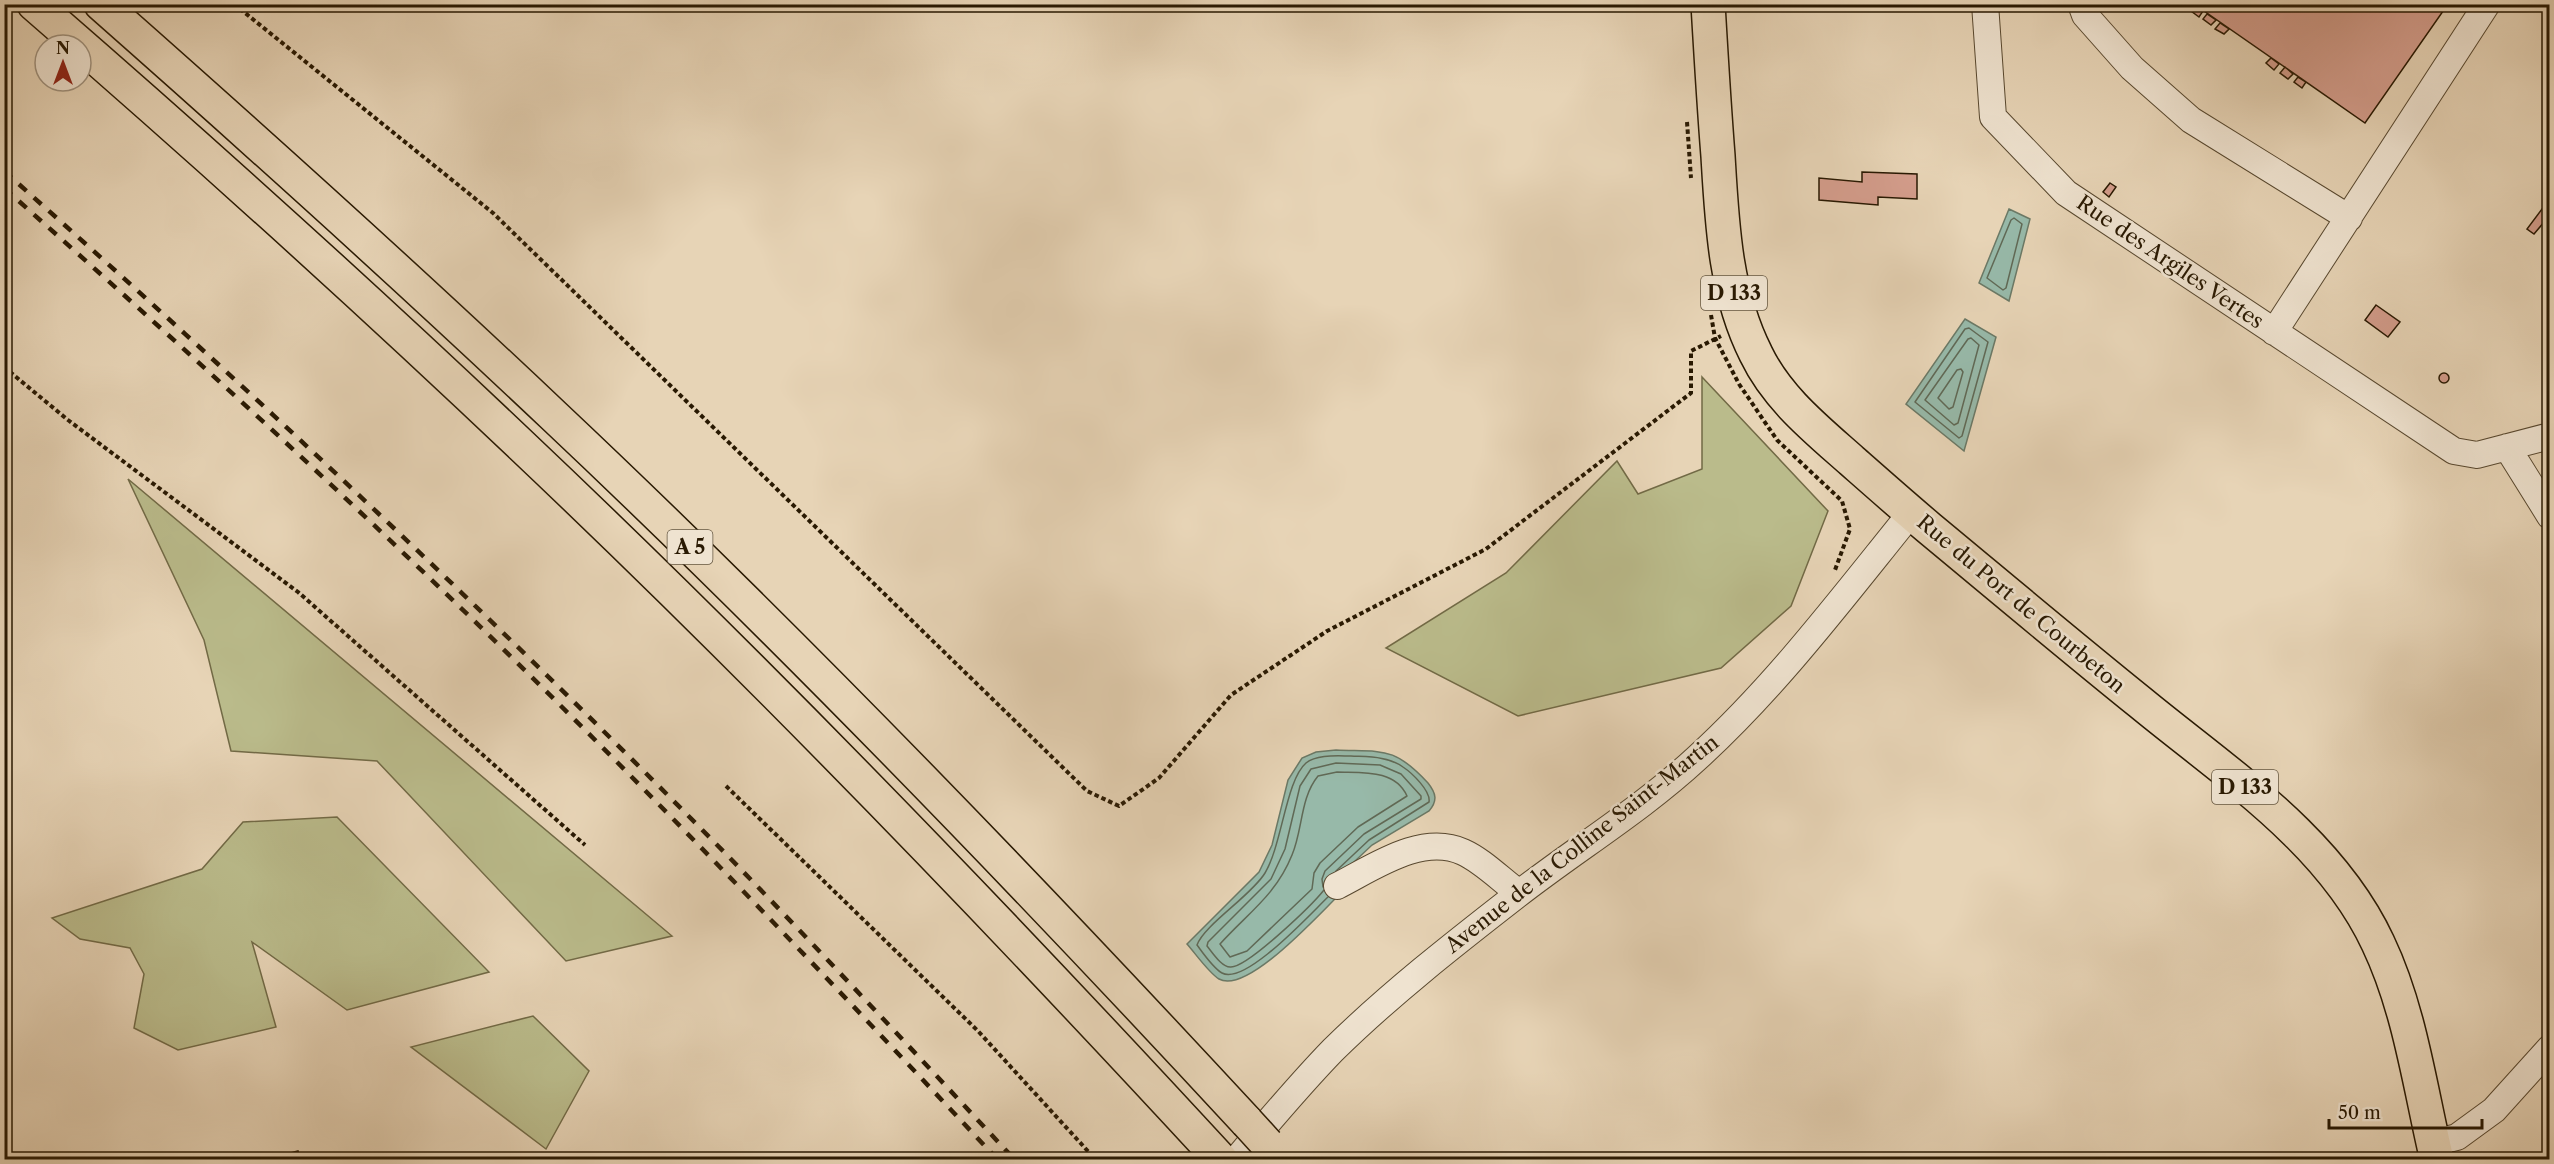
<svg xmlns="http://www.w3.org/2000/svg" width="2554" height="1164" font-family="'Libre Caslon Text',serif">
	<rect width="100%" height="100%" fill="#e7d4b6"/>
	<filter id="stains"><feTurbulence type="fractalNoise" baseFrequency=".00333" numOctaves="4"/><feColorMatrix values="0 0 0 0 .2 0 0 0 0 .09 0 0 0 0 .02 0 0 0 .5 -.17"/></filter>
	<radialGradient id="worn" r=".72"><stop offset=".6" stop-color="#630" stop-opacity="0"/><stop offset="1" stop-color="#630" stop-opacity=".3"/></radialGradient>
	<path fill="#babb8b" stroke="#726a46" stroke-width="1.5" d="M 1702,377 L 1828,511 L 1791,606 L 1721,668 L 1518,716 L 1386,648 L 1506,573 L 1617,461 L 1638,494 L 1702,469 Z
		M 128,479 L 672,936 L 566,961 L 377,761 L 231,751 L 204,640 Z
		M 337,817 L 489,972 L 347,1010 L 252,942 L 276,1027 L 178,1050 L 134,1028 L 144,974 L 130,948 L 80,939 L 52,918 L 202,869 L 243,822 Z
		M 533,1016 L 589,1071 L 546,1149 L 411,1047 Z"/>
	<path fill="#97b9a9" stroke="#6b7966" stroke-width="1.5" d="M 2009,209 L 2030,219 L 2009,301 L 1979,283 Z
		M 1965,319 L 1996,337 L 1964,451 L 1906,404 Z
		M 1336,750 C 1383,752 1394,746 1428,783 C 1436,793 1438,801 1429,811 L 1372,845 L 1335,880 L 1340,894 C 1319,914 1247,995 1219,979 C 1209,973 1195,953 1187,944 L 1259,872 L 1272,845 L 1288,780 L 1302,758 L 1316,752 Z"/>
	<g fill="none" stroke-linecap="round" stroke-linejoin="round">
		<path stroke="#606956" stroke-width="1.5" d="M 2014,218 L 2022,224 L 2006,288 L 2003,290 L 1987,278 L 2011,220 Z
			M 1969,328 L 1988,342 L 1962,436 L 1959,438 L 1915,402 L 1965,329 Z
			M 1971,338 L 1979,345 L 1958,423 L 1954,425 L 1925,400 L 1968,339 Z
			M 1961,369 L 1963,372 L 1953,407 L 1949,409 L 1938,398 L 1957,370 Z
			M 1337,772 C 1362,773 1395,769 1407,796 L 1358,827 L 1320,863 L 1314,873 L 1312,889 L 1247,951 L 1230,957 L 1220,944 C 1248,913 1276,895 1292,855 C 1303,829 1300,798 1318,776 Z
			M 1323,887 L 1322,879 L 1325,871 L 1364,834 L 1421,799 L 1421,796 L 1401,774 L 1380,765 L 1336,763 L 1311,769 L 1300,786 L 1285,849 L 1271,879 L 1208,942 L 1207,946 C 1212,952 1222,968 1231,967 C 1248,967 1312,905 1324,890
			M 1328,897 C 1311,913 1245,986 1222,973 C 1213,968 1203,953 1197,945 C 1204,925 1252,895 1265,873 C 1282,845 1286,780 1306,763 C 1317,754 1338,756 1351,756 C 1368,757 1388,756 1403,767 C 1412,773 1431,791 1429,802 L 1369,840 L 1336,871"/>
	</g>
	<path fill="#d49d8c" stroke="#291902" stroke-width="1.5" d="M 2194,4 L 2448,4 L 2365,123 Z
		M 2194,5 L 2203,11 L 2199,17 L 2191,11 Z
		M 2207,14 L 2216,20 L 2211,25 L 2203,19 Z
		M 2220,23 L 2229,29 L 2224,34 L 2215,29 Z
		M 2271,58 L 2279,64 L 2274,70 L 2266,63 Z
		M 2285,67 L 2293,74 L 2288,79 L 2280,73 Z
		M 2298,77 L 2306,82 L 2302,88 L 2294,82 Z
		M 1862,172 L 1917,174 L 1917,199 L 1878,197 L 1878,205 L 1819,200 L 1819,178 L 1862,182 Z
		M 2110,183 L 2116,187 L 2109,197 L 2103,192 Z
		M 2542,209 L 2550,215 L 2534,234 L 2527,229 Z
		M 2376,305 L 2400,322 L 2388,337 L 2365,320 Z
		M2439 378a5 5 0 1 1 10 0a5 5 0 1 1-10 0Z
		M 298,1151 L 301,1160 L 269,1159 Z"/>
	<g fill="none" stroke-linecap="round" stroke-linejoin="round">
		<defs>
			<path id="minor" d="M 1985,4 L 1993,117 L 2066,193 L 2454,451 L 2477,455 L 2550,436
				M 2081,4 L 2085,15 L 2132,68 L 2191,120 L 2349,218
				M 2274,332 L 2487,4
				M 2507,447 L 2550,516
				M 1337,886 C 1373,868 1421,833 1463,852 C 1483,861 1501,880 1519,893
				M 2433,1143 L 2457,1137 L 2494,1110 L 2550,1048
				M 1236,1160 C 1268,1122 1299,1085 1333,1050 C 1390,994 1454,944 1517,895 C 1576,849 1642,809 1697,758 C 1777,685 1843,597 1911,513"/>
			<path id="major" d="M 1708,4 C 1711,55 1714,106 1718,156 C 1722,224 1725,293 1756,354 C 1777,398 1816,429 1852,461 C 1877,483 1903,506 1929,528 C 1999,586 2069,645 2141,703 C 2226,773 2330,840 2378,943 C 2410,1010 2420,1088 2437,1160"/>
			<path id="highway" d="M 34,4 C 200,148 363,295 522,446 C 764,675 995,915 1221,1160
				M 101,4 C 254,139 406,276 554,416 C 794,642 1023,880 1247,1122"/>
		</defs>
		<use href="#minor" stroke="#58482f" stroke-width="28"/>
		<use href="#major" stroke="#291902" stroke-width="36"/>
		<use href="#highway" stroke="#291902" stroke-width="36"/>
		<path stroke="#291902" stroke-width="4" stroke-dasharray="4.5 3" stroke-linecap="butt" d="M 234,4 L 493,213 L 1087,791 L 1119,806 L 1159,778 L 1231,695 L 1327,631 L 1486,549 L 1691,393 L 1691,351 L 1721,336
			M 1687,122 L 1691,178
			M 1711,315 L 1715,338 L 1739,384 L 1777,440 L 1842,501 L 1850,529 L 1835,570
			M 4,367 L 68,420 L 298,592 L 585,845
			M 726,786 L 978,1031 L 1096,1160"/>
		<use href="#minor" stroke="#efe3d0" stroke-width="26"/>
		<use href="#major" stroke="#e7d4b6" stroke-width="33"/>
		<use href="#highway" stroke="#e7d4b6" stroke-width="33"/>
		<path stroke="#291902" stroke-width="4.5" stroke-dasharray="10 10" stroke-linecap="butt" d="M 4,171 C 252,391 494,618 727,855 C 824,955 919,1057 1015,1160
			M 4,188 C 144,312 282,437 417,566 C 617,756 808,957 998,1160"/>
		<defs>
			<path id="highway-bridge" d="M 1247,1122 L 1267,1144"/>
		</defs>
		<use href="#highway-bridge" stroke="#291902" stroke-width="36" stroke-linecap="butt"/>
		<use href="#highway-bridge" stroke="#e7d4b6" stroke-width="33"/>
	</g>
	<g text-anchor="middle" stroke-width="5" stroke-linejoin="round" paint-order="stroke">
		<g fill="#efe3d0" stroke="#645640" stroke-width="1.5">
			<rect x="1701" y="276" width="66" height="34" rx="4.5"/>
			<rect x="667.5" y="530" width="45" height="34" rx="4.5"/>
			<rect x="2212" y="770" width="66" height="34" rx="4.5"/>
		</g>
		<g font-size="20" font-weight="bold" fill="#291902">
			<text x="1734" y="300">D 133</text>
			<text x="690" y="554">A 5</text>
			<text x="2245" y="794">D 133</text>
		</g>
		<g font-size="21" fill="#291902" stroke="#efe3d0">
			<text transform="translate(2170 262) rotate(34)" y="7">Rue des Argiles Vertes</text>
			<text transform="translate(2021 604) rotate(40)" y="7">Rue du Port de Courbeton</text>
			<text transform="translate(1582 844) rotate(-38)" y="7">Avenue de la Colline Saint-Martin</text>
		</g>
	</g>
	<rect width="2554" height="1164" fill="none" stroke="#e7d4b6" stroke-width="24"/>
	<rect x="6" y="6" width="2542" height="1152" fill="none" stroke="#291902" stroke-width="3"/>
	<rect x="12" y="12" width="2530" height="1140" fill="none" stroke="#291902" stroke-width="1.5"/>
	<g transform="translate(63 63)"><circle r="28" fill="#efe3d0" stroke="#a0927e" stroke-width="1.5"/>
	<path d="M0-4.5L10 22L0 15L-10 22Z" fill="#8f2418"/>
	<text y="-9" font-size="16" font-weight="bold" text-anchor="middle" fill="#291902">N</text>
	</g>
	<path d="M2329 1119v9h153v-9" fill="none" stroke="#291902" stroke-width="3"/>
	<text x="2338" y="1119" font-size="18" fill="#291902" stroke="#efe3d0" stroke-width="4.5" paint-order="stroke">50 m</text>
	<rect width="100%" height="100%" filter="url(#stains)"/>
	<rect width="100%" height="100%" fill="url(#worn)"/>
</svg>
